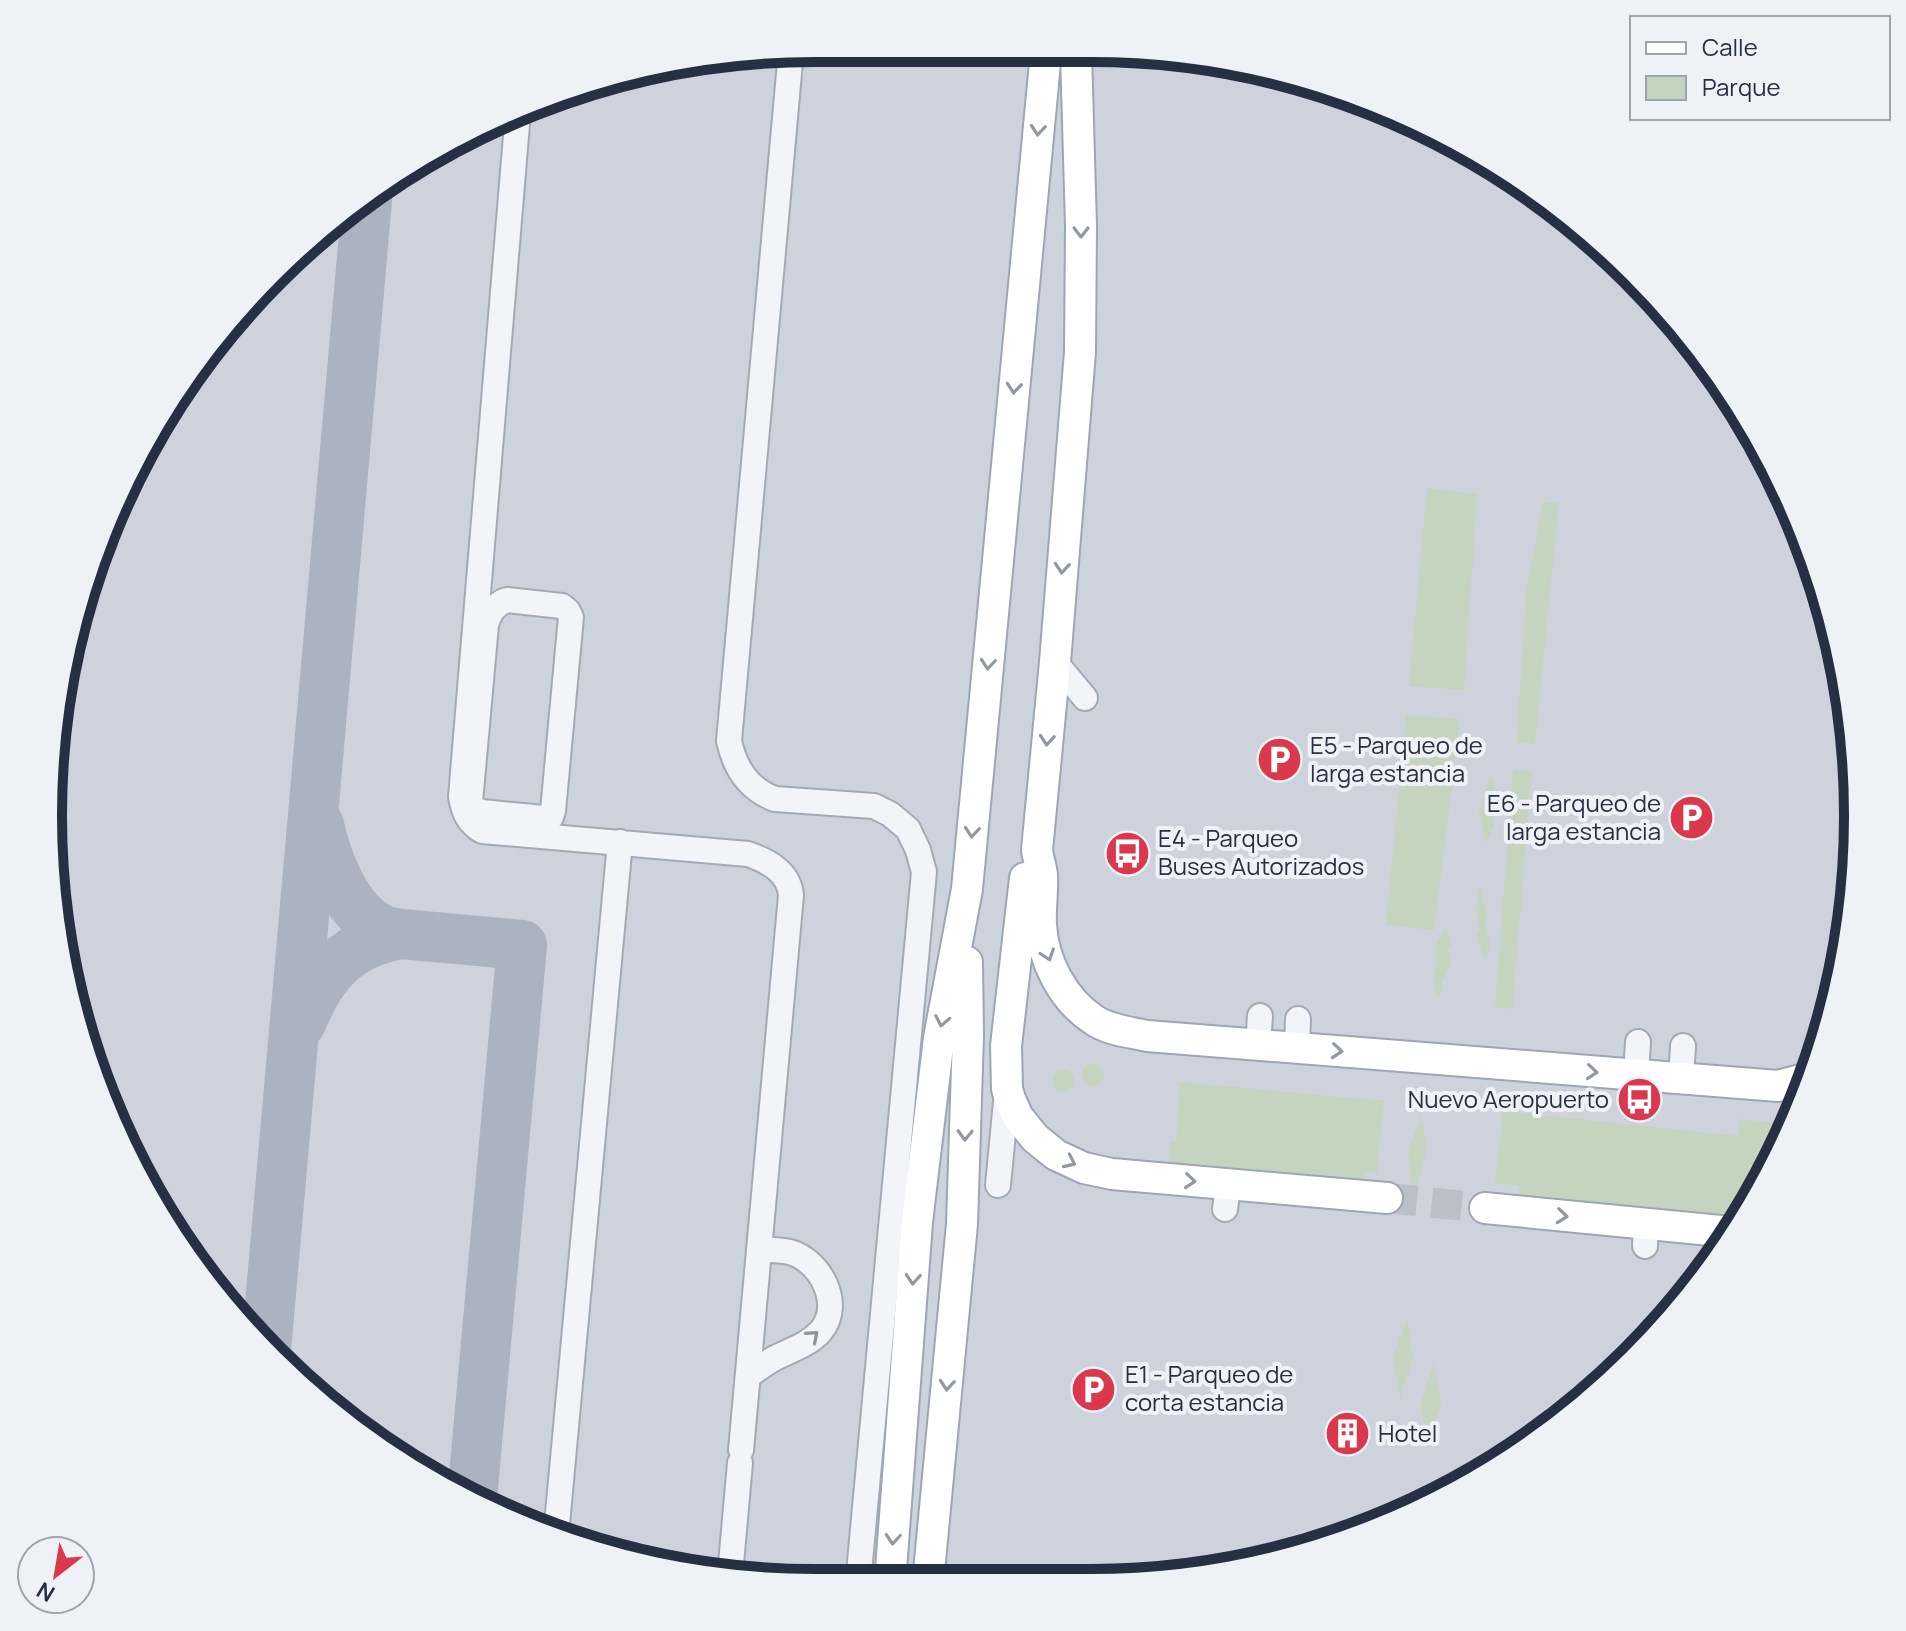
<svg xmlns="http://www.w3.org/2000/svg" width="1906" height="1631" font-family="Manrope,sans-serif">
	<rect width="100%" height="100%" fill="#dfe3ea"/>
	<path fill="#cdd2dc" d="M 815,48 L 1190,55 L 1430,127 L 1558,207 L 1668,310 L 1755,432 L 1817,568 L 1851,715 L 1856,865 L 1832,1014 L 1779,1155 L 1700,1282 L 1597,1392 L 1475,1480 L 1338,1542 L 1141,1581 L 815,1583 L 665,1568 L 522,1525 L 389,1454 L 272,1358 L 177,1242 L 89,1063 L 55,915 L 55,715 L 106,522 L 178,389 L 309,239 L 476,127 L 617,74 Z"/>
	<path fill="#c4d4bf" d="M 1427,488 L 1477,494 L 1464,690 L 1409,686 Z
		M 1543,502 L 1559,502 L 1535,744 L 1517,742 L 1526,593 Z
		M 1406,715 L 1460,719 L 1434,930 L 1386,925 Z
		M 1513,770 L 1532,771 L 1512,1009 L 1495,1007 Z
		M 1492,774 L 1497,807 L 1492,815 L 1494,825 L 1486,843 L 1479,812 Z
		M 1480,888 L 1488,918 L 1485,923 L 1490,946 L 1484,961 L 1477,934 L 1480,930 L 1476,909 Z
		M 1445,926 L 1451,945 L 1448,949 L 1451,965 L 1442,982 L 1444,987 L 1437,998 L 1433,974 L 1436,966 L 1435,949 Z
		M1082 1075a11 11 0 1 1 22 0a11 11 0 1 1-22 0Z
		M1052 1081a11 11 0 1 1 22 0a11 11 0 1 1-22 0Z
		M 1180,1082 L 1384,1101 L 1377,1173 L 1365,1172 L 1363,1187 L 1168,1170 L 1170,1141 L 1176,1141 Z
		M 1503,1111 L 1738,1136 L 1740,1119 L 1790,1125 L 1779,1155 L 1738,1220 L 1520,1202 L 1519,1185 L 1495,1184 Z
		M 1421,1116 C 1428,1147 1426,1161 1415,1190 L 1411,1179 L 1408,1150 Z
		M 1407,1319 L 1413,1359 L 1400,1398 L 1393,1358 Z
		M 1434,1364 L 1441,1404 L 1427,1442 L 1421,1402 Z"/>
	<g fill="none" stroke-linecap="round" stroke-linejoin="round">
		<path stroke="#abb2c0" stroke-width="50" d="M 319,825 C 327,861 346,913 383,930 C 388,932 395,933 401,934 L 522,945 L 472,1498
			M 301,1023 C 321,973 346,944 401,934
			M 266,1350 L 367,200"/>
		<path stroke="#babfc8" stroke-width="30" stroke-dasharray="30 15" stroke-linecap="butt" d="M 1387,1198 L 1485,1208"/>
		<defs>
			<path id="minor" d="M 791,51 L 729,741 C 735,768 748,789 775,799 L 874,806 L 890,814 L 908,829 L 918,850 L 924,872 L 858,1583
				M 518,112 L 461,797 C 464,813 468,822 482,831 L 748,854 C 768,861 789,872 791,895 L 741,1450
				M 507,600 L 562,606 L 568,611 L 571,617 L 553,811 L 551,817 L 544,818 L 482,812 L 472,808 L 470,802 L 486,625 C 489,613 495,604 507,600 Z
				M 1055,662 L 1085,698
				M 1258,1045 L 1260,1016
				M 1297,1048 L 1298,1019
				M 1636,1076 L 1638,1042
				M 1681,1079 L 1683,1046
				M 998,1185 L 1007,1091
				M 1225,1209 L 1228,1185
				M 1645,1246 L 1646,1224
				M 748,1376 C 758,1369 768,1361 779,1356 C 794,1349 809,1344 821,1331 C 843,1304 821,1261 790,1252 C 780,1250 769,1250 759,1249
				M 556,1535 L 620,842
				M 730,1575 L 740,1463"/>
			<path id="major" d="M 1076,53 L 1081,226 L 1080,352 L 1055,662 L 1037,850 C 1038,858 1041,866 1042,875 C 1043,891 1040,908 1041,925 C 1043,961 1063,1000 1094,1020 C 1108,1030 1130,1032 1147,1036 L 1778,1086 L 1808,1078
				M 1025,878 L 1006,1046 L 1007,1089 L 1010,1099 L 1018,1117 L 1035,1138 L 1056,1155 L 1084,1168 L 1112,1174 L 1387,1198
				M 1485,1208 L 1731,1232
				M 928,1582 L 962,1224 L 968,1036 L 967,962
				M 890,1583 L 917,1222 L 939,1038 L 967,889 L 1046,52"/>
		</defs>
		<use href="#minor" stroke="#a4aab4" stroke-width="28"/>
		<use href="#major" stroke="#9da6b6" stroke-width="34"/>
		<use href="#minor" stroke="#f2f4f7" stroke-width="24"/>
		<use href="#major" stroke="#fff" stroke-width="30"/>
	</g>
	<defs><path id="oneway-chevron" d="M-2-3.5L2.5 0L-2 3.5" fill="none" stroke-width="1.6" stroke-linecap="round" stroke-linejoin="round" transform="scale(2)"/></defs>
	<g stroke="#9298a0">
		<use href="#oneway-chevron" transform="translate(1038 130) rotate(95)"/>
		<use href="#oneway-chevron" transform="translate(1081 232) rotate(90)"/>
		<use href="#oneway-chevron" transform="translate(1014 388) rotate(95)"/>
		<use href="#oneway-chevron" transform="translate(1062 568) rotate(95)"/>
		<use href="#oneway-chevron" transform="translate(988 664) rotate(95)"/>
		<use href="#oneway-chevron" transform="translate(1047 740) rotate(95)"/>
		<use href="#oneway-chevron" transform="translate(972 832) rotate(95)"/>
		<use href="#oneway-chevron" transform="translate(1048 955) rotate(71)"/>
		<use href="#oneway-chevron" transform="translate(942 1021) rotate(101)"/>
		<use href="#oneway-chevron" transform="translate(1337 1051) rotate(5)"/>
		<use href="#oneway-chevron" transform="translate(1592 1072) rotate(5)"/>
		<use href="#oneway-chevron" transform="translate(965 1135) rotate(92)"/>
		<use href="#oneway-chevron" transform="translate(1070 1162) rotate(25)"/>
		<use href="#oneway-chevron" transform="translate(1190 1181) rotate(5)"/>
		<use href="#oneway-chevron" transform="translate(1562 1216) rotate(6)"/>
		<use href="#oneway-chevron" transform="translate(913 1279) rotate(94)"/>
		<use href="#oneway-chevron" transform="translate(947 1385) rotate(95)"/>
		<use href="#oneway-chevron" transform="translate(893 1539) rotate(94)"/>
	</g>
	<use stroke="#8c929c" href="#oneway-chevron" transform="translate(813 1336) rotate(-41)"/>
	<defs>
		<symbol id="parking-disc" viewBox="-11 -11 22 22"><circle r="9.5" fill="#da384c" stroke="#eef2f7"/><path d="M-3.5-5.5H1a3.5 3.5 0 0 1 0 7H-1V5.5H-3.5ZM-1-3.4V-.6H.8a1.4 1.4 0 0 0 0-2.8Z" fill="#fff"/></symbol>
		<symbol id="bus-disc" viewBox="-11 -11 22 22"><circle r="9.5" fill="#da384c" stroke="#eef2f7"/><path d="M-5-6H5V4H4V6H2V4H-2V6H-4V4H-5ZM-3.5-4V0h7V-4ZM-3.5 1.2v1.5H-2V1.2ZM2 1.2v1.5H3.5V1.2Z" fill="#fff"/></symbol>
		<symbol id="building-disc" viewBox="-11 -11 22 22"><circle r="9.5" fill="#da384c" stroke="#eef2f7"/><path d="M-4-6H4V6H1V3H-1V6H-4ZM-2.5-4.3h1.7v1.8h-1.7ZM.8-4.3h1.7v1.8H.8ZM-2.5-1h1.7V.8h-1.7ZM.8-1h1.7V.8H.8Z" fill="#fff"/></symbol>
	</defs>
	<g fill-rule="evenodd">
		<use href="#parking-disc" x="1254" y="734" width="51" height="51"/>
		<use href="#parking-disc" x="1666" y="792" width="51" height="51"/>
		<use href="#bus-disc" x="1102" y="828" width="51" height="51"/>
		<use href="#bus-disc" x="1614" y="1074" width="51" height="51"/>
		<use href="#parking-disc" x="1068" y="1364" width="51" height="51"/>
		<use href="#building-disc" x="1322" y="1408" width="51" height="51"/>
	</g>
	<g text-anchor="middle" stroke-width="8" stroke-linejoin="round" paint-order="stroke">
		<g font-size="24" fill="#263042" stroke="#eef2f7" text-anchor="start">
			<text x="1310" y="754">E5 - Parqueo de<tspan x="1310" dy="28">larga estancia</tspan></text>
			<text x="1661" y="812" text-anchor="end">E6 - Parqueo de<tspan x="1661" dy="28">larga estancia</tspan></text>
			<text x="1158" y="847">E4 - Parqueo<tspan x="1158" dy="28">Buses Autorizados</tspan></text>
			<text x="1609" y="1108" text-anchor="end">Nuevo Aeropuerto</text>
			<text x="1125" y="1383">E1 - Parqueo de<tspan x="1125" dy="28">corta estancia</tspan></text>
			<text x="1378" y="1442">Hotel</text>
		</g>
	</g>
	<path d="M0 0H1906V1631H0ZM815 62H1091A753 753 0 0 1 1844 815V816A753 753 0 0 1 1091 1569H815A753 753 0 0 1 62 816V815A753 753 0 0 1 815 62Z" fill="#eef2f7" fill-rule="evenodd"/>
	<path fill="none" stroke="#263042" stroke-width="10" d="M815 62H1091A753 753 0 0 1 1844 815V816A753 753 0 0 1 1091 1569H815A753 753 0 0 1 62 816V815A753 753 0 0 1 815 62Z"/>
	<rect x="1630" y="16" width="260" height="104" fill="#eef2f7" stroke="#9ea4af" stroke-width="2"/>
	<rect x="1646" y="42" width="40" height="12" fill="#ffffff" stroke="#9ea4af" stroke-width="2"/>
	<text x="1702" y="56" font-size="24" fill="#263042">Calle</text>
	<rect x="1646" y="76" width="40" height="24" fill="#c4d4bf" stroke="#9ea4af" stroke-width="2"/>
	<text x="1702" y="96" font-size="24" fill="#263042">Parque</text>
	<g transform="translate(56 1575) rotate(211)"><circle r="38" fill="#eef2f7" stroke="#9ea4af" stroke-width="2"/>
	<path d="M0-6L14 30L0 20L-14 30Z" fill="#da384c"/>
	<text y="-12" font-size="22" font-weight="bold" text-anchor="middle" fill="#263042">N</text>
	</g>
</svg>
